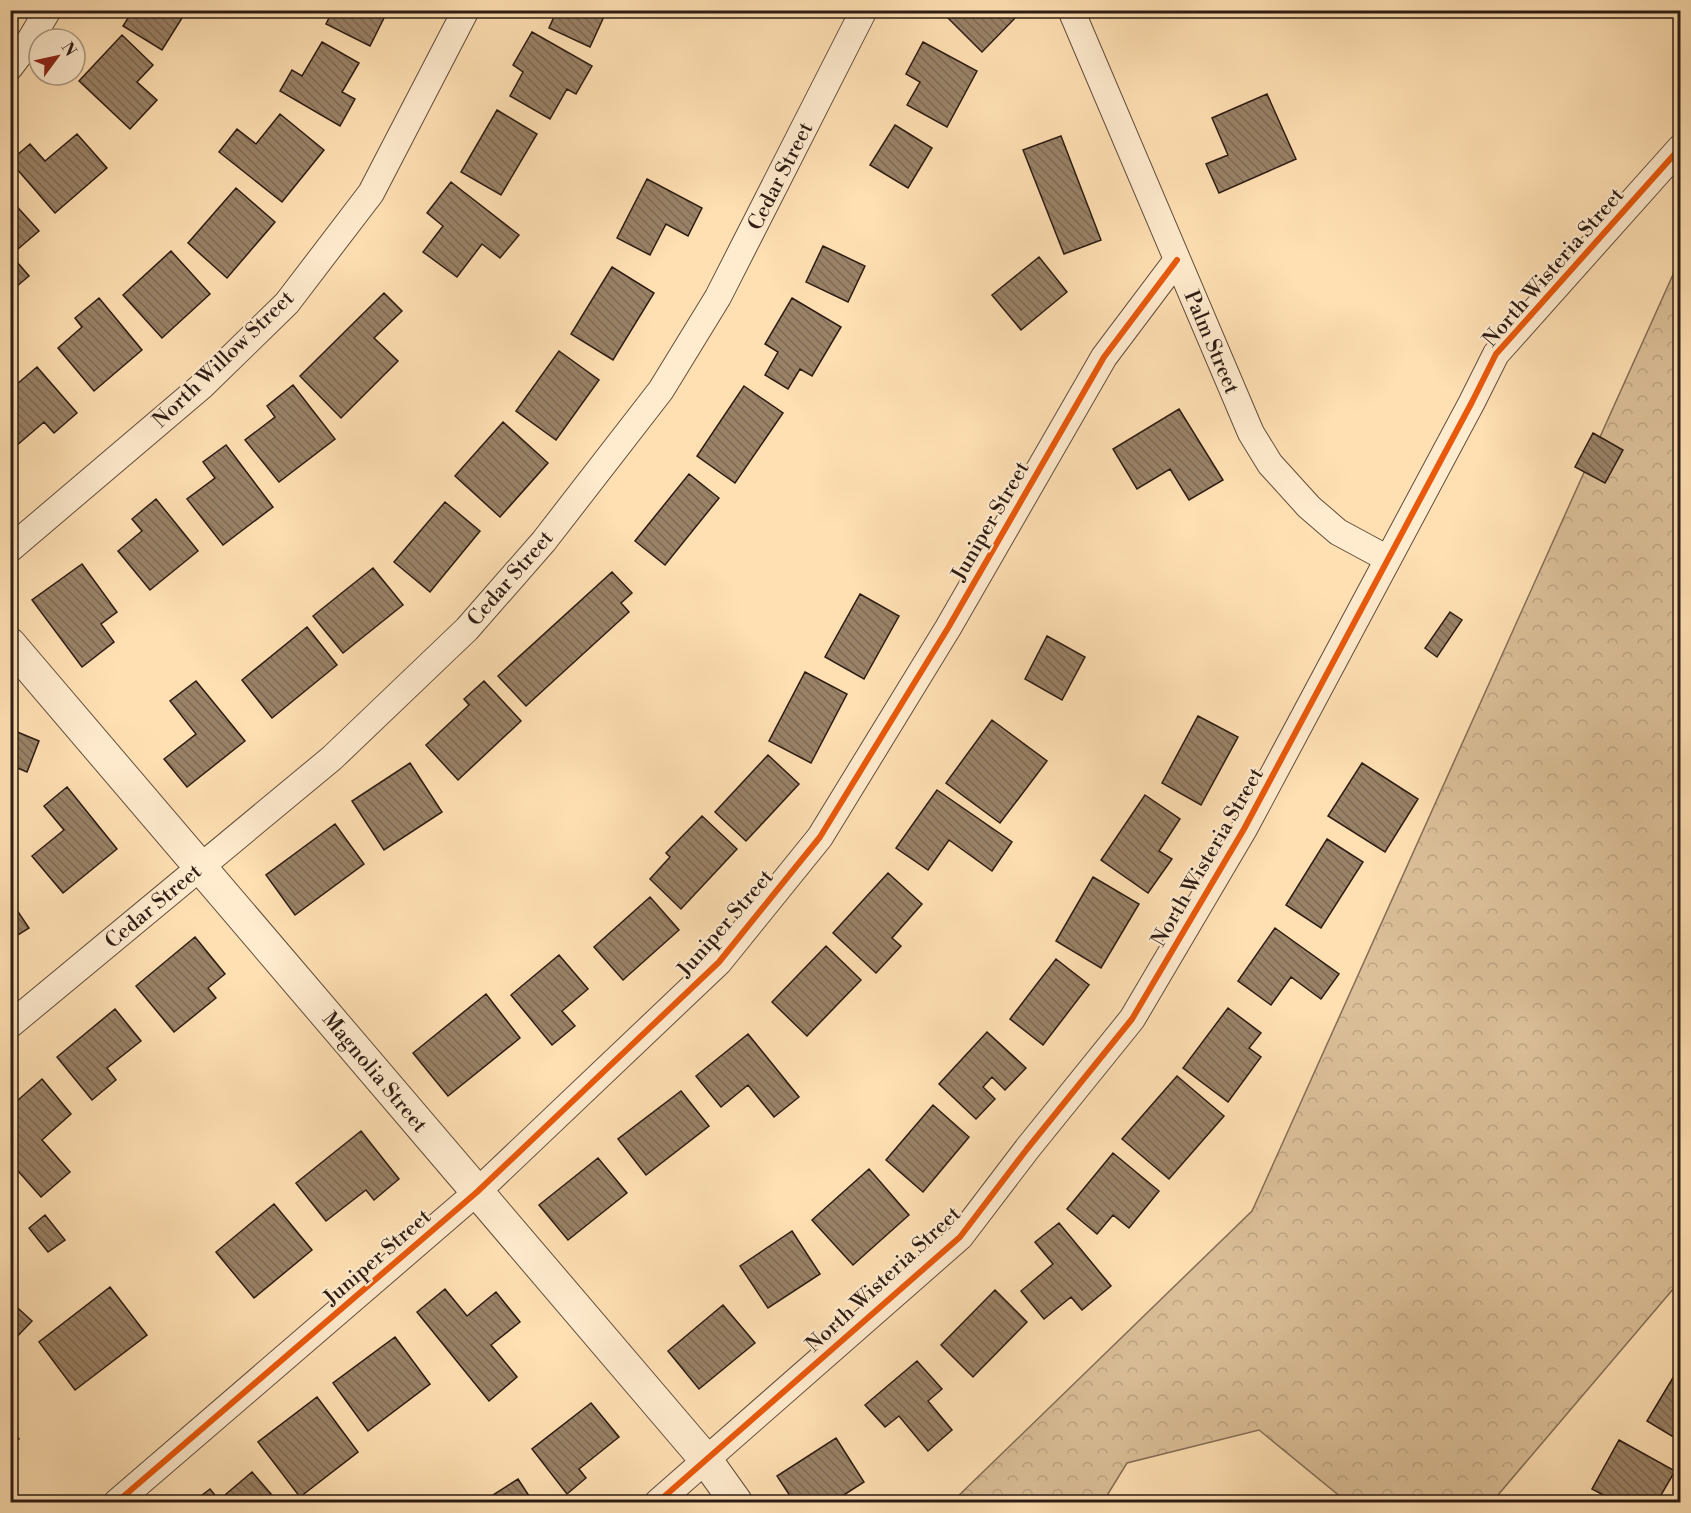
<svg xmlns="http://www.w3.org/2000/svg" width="1691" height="1513" font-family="'Libre Bodoni',serif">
	<defs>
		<pattern id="forest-crowns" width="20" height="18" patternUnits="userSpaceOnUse" patternTransform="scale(1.5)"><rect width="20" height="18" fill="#dbbf98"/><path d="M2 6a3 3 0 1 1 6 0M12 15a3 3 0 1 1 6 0" fill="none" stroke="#bca482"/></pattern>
		<pattern id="building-back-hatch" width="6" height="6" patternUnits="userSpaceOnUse" patternTransform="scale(1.5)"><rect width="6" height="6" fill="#9a8267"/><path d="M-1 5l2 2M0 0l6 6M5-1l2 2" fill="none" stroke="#7e6a54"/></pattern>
	</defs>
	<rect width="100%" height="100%" fill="#ffe0b3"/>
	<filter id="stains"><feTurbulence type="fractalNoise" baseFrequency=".00333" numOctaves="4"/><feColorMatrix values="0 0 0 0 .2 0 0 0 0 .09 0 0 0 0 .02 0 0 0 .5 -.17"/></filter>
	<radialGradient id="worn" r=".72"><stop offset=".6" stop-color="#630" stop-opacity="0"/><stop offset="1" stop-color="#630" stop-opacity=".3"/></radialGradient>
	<path fill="url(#forest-crowns)" stroke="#846e56" stroke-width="1.5" d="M 1680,259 L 1680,1281 L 1492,1502 L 1347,1502 L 1259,1430 L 1127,1463 L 1103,1502 L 952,1502 L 1252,1211 Z"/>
	<path fill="url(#building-back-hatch)" stroke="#2d1c14" stroke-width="1.5" d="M 133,10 L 187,10 L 162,50 L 123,26 Z
		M 333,10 L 388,10 L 370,46 L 326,24 Z
		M 557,10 L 607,10 L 590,47 L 549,28 Z
		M 940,10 L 1014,10 L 1018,15 L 982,52 Z
		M 532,32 L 592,66 L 576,94 L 567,89 L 550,119 L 510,96 L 523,72 L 513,65 Z
		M 122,35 L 153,65 L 137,82 L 157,100 L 130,129 L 79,81 Z
		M 322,42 L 359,63 L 342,92 L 355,99 L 340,126 L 280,91 L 292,70 L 302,76 Z
		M 923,42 L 977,71 L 947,127 L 907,105 L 920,82 L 906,74 Z
		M 1267,94 L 1296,159 L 1219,193 L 1206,164 L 1228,155 L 1212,118 Z
		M 497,110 L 537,134 L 501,195 L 461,172 Z
		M 280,114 L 324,150 L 282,202 L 219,152 L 237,129 L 256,144 Z
		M 895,125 L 932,148 L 908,188 L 870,165 Z
		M 77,134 L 107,168 L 55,213 L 10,161 L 30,144 L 45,161 Z
		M 1061,136 L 1101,240 L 1064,254 L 1023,150 Z
		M 647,179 L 702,208 L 688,236 L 666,224 L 650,255 L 617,238 Z
		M 451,182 L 519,235 L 500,258 L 482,244 L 457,277 L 423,252 L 443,226 L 427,213 Z
		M 236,188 L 275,222 L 227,278 L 188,243 Z
		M 10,199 L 39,231 L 11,255 L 29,276 L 10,292 Z
		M 823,246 L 865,266 L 848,302 L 806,282 Z
		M 171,251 L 210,294 L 162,338 L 123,295 Z
		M 1039,257 L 1067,292 L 1021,330 L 992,295 Z
		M 612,267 L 654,293 L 613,360 L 571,334 Z
		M 384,293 L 402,311 L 374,338 L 398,361 L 341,418 L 300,376 Z
		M 99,298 L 142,350 L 94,391 L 58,348 L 82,327 L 75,318 Z
		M 792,298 L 841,327 L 812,376 L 800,369 L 788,389 L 765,375 L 778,352 L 765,344 Z
		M 559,351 L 599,380 L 556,440 L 516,411 Z
		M 37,367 L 77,413 L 54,433 L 44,422 L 16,446 L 10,440 L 10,390 Z
		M 293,385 L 335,439 L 279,482 L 245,440 L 275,417 L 267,406 Z
		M 744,386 L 783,413 L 735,483 L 697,456 Z
		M 1179,409 L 1223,480 L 1189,500 L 1170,469 L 1137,489 L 1113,449 Z
		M 503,422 L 548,463 L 500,517 L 455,476 Z
		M 1593,433 L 1623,450 L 1605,483 L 1575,467 Z
		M 226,445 L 273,507 L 223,545 L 187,499 L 215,478 L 203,462 Z
		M 689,474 L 719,498 L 665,565 L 635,541 Z
		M 156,499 L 198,551 L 150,590 L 118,551 L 142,531 L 132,519 Z
		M 445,502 L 480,531 L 430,592 L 394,562 Z
		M 82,564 L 117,612 L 101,624 L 114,642 L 82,667 L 32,600 Z
		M 373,568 L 403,605 L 343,653 L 313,616 Z
		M 612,572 L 632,593 L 621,603 L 629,612 L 526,706 L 498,676 Z
		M 860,594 L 899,616 L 864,679 L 825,657 Z
		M 1450,612 L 1462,620 L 1437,657 L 1425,648 Z
		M 307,627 L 337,665 L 272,718 L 242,680 Z
		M 1047,636 L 1085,657 L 1062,700 L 1025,679 Z
		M 805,672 L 847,694 L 811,763 L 769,741 Z
		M 196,681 L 245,741 L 187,787 L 164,759 L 196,734 L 170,701 Z
		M 484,681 L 521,721 L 458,780 L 426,745 L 469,705 L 464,699 Z
		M 1198,716 L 1238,737 L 1201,805 L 1162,783 Z
		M 992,720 L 1047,761 L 1000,823 L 946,783 Z
		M 10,729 L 39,741 L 27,772 L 10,765 Z
		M 768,755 L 799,784 L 746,841 L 715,812 Z
		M 410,763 L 442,812 L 384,850 L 352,801 Z
		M 1362,763 L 1418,799 L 1385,852 L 1328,816 Z
		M 67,787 L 117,849 L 63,893 L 32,856 L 64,830 L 44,806 Z
		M 937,790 L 1012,842 L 992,871 L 949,840 L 928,870 L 896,848 Z
		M 1145,795 L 1180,819 L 1159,851 L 1172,859 L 1148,893 L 1101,860 Z
		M 702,816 L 737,849 L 681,909 L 650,879 L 670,857 L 666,853 Z
		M 335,824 L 364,864 L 295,915 L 266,875 Z
		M 1327,839 L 1363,862 L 1321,928 L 1286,905 Z
		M 888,873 L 922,904 L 892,938 L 901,946 L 876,973 L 833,933 Z
		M 1093,877 L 1139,904 L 1101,968 L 1056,941 Z
		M 650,897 L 679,930 L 623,980 L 594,947 Z
		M 10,900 L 29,928 L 10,940 Z
		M 1275,928 L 1339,974 L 1321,999 L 1291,977 L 1271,1005 L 1238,981 Z
		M 195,937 L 225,974 L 208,988 L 216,998 L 174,1032 L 136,986 Z
		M 826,946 L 861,980 L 807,1036 L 772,1002 Z
		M 559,955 L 588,989 L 562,1011 L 575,1026 L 552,1045 L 511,995 Z
		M 1056,959 L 1089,985 L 1043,1045 L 1010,1019 Z
		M 486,994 L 520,1038 L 448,1096 L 413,1053 Z
		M 1228,1008 L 1261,1033 L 1249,1048 L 1261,1057 L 1228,1102 L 1183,1068 Z
		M 115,1009 L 141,1041 L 107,1068 L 116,1080 L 92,1100 L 57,1057 Z
		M 987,1032 L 1026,1068 L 1005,1090 L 992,1077 L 983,1087 L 995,1099 L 976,1119 L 939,1084 Z
		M 748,1034 L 799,1097 L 774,1117 L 748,1085 L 721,1107 L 696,1076 Z
		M 1177,1076 L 1224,1116 L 1169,1179 L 1122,1139 Z
		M 42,1079 L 71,1114 L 42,1140 L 70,1172 L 41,1197 L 10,1162 L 10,1107 Z
		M 681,1091 L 709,1126 L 646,1175 L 618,1139 Z
		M 933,1105 L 969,1137 L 923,1192 L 886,1160 Z
		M 361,1131 L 399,1179 L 374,1200 L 366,1190 L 326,1221 L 296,1183 Z
		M 1113,1153 L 1159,1191 L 1129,1228 L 1113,1215 L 1097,1234 L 1067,1209 Z
		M 598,1158 L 627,1193 L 568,1240 L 539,1205 Z
		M 869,1169 L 909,1215 L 853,1265 L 812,1220 Z
		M 274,1204 L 312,1250 L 254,1298 L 216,1252 Z
		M 45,1215 L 65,1240 L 48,1252 L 29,1228 Z
		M 1059,1223 L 1111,1286 L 1082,1310 L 1071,1297 L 1044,1319 L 1021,1291 L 1053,1264 L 1035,1242 Z
		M 792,1231 L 820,1274 L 768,1308 L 740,1266 Z
		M 110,1287 L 147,1335 L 75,1390 L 39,1342 Z
		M 445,1289 L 467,1316 L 496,1292 L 520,1322 L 491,1345 L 517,1377 L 489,1401 L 417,1312 Z
		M 995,1290 L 1027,1322 L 973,1377 L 941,1345 Z
		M 10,1301 L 32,1321 L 10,1344 Z
		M 723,1305 L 755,1343 L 699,1389 L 668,1351 Z
		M 395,1337 L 430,1384 L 368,1431 L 333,1383 Z
		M 917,1361 L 942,1389 L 928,1401 L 952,1430 L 928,1451 L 899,1416 L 885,1427 L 865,1405 Z
		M 1680,1366 L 1680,1441 L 1647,1421 Z
		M 317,1397 L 358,1452 L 300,1497 L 258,1442 Z
		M 591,1403 L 619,1437 L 579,1469 L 586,1478 L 567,1494 L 532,1449 Z
		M 10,1428 L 19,1439 L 10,1446 Z
		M 836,1438 L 864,1482 L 833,1502 L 794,1502 L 777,1476 Z
		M 1619,1440 L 1675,1471 L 1657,1502 L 1616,1502 L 1592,1489 Z
		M 252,1472 L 278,1502 L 193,1502 L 210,1489 L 219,1500 Z
		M 518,1479 L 533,1502 L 482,1502 Z"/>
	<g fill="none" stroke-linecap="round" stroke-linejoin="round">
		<defs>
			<path id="minor" d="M 1071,10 L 1251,433 L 1270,464 L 1309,507 L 1338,532 L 1388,559
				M 10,67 L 29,42 L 48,10
				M 10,549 L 203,385 L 287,303 L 371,193 L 466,10
				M 10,1025 L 332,758 L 467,629 L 544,541 L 661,390 L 718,297 L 864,10
				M 117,1502 L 477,1192 L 719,962 L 820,837 L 948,628 L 1104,357 L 1177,260
				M 658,1502 L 960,1237 L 1027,1149 L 1132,1019 L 1244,829 L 1472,402 L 1496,354 L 1680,148"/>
			<path id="tertiary" d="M 10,644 L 706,1460 L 736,1502"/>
		</defs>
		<use href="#minor" stroke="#624d3c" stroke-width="28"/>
		<use href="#tertiary" stroke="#624d3c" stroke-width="34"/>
		<use href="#minor" stroke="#ffebce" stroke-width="26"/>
		<use href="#tertiary" stroke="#ffebce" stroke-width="32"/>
		<defs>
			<path id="cycleway" d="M 117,1502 L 477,1192 L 719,962 L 820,837 L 948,628 L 1104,357 L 1177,260
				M 658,1502 L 960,1237 L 1027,1149 L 1132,1019 L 1244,829 L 1472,402 L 1496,354 L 1680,148"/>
		</defs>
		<use href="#cycleway" stroke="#ffebce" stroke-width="10"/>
		<use href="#cycleway" stroke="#e8590c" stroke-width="6"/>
	</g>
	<g text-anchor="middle" stroke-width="4.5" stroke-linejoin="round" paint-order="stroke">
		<g font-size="21" fill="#2d1c14" stroke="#ffebce">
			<text transform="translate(780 176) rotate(-63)" y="7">Cedar Street</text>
			<text transform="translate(1553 267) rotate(-49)" y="7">North Wisteria Street</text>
			<text transform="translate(1212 342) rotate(67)" y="7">Palm Street</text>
			<text transform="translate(223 359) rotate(-44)" y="7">North Willow Street</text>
			<text transform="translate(990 521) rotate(-60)" y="7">Juniper Street</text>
			<text transform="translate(510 578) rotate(-49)" y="7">Cedar Street</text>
			<text transform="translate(1207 857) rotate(-60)" y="7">North Wisteria Street</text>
			<text transform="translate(153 906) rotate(-40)" y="7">Cedar Street</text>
			<text transform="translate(725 923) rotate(-49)" y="7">Juniper Street</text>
			<text transform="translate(375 1072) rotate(50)" y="7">Magnolia Street</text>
			<text transform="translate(377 1257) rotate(-41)" y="7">Juniper Street</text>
			<text transform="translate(883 1279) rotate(-43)" y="7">North Wisteria Street</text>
		</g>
	</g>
	<rect width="1691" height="1513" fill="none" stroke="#ffe0b3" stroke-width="36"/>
	<rect x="12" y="12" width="1667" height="1489" fill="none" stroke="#2d1c14" stroke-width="3"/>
	<rect x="18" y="18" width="1655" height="1477" fill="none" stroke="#2d1c14" stroke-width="1.5"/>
	<g transform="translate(57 57) rotate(57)"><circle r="28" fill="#ffebce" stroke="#ab9884" stroke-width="1.5"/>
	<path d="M0-4.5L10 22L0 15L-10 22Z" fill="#8f2418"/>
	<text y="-9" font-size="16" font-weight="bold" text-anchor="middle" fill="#2d1c14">N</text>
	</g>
	<rect width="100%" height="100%" filter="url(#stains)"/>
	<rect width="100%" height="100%" fill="url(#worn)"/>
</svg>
